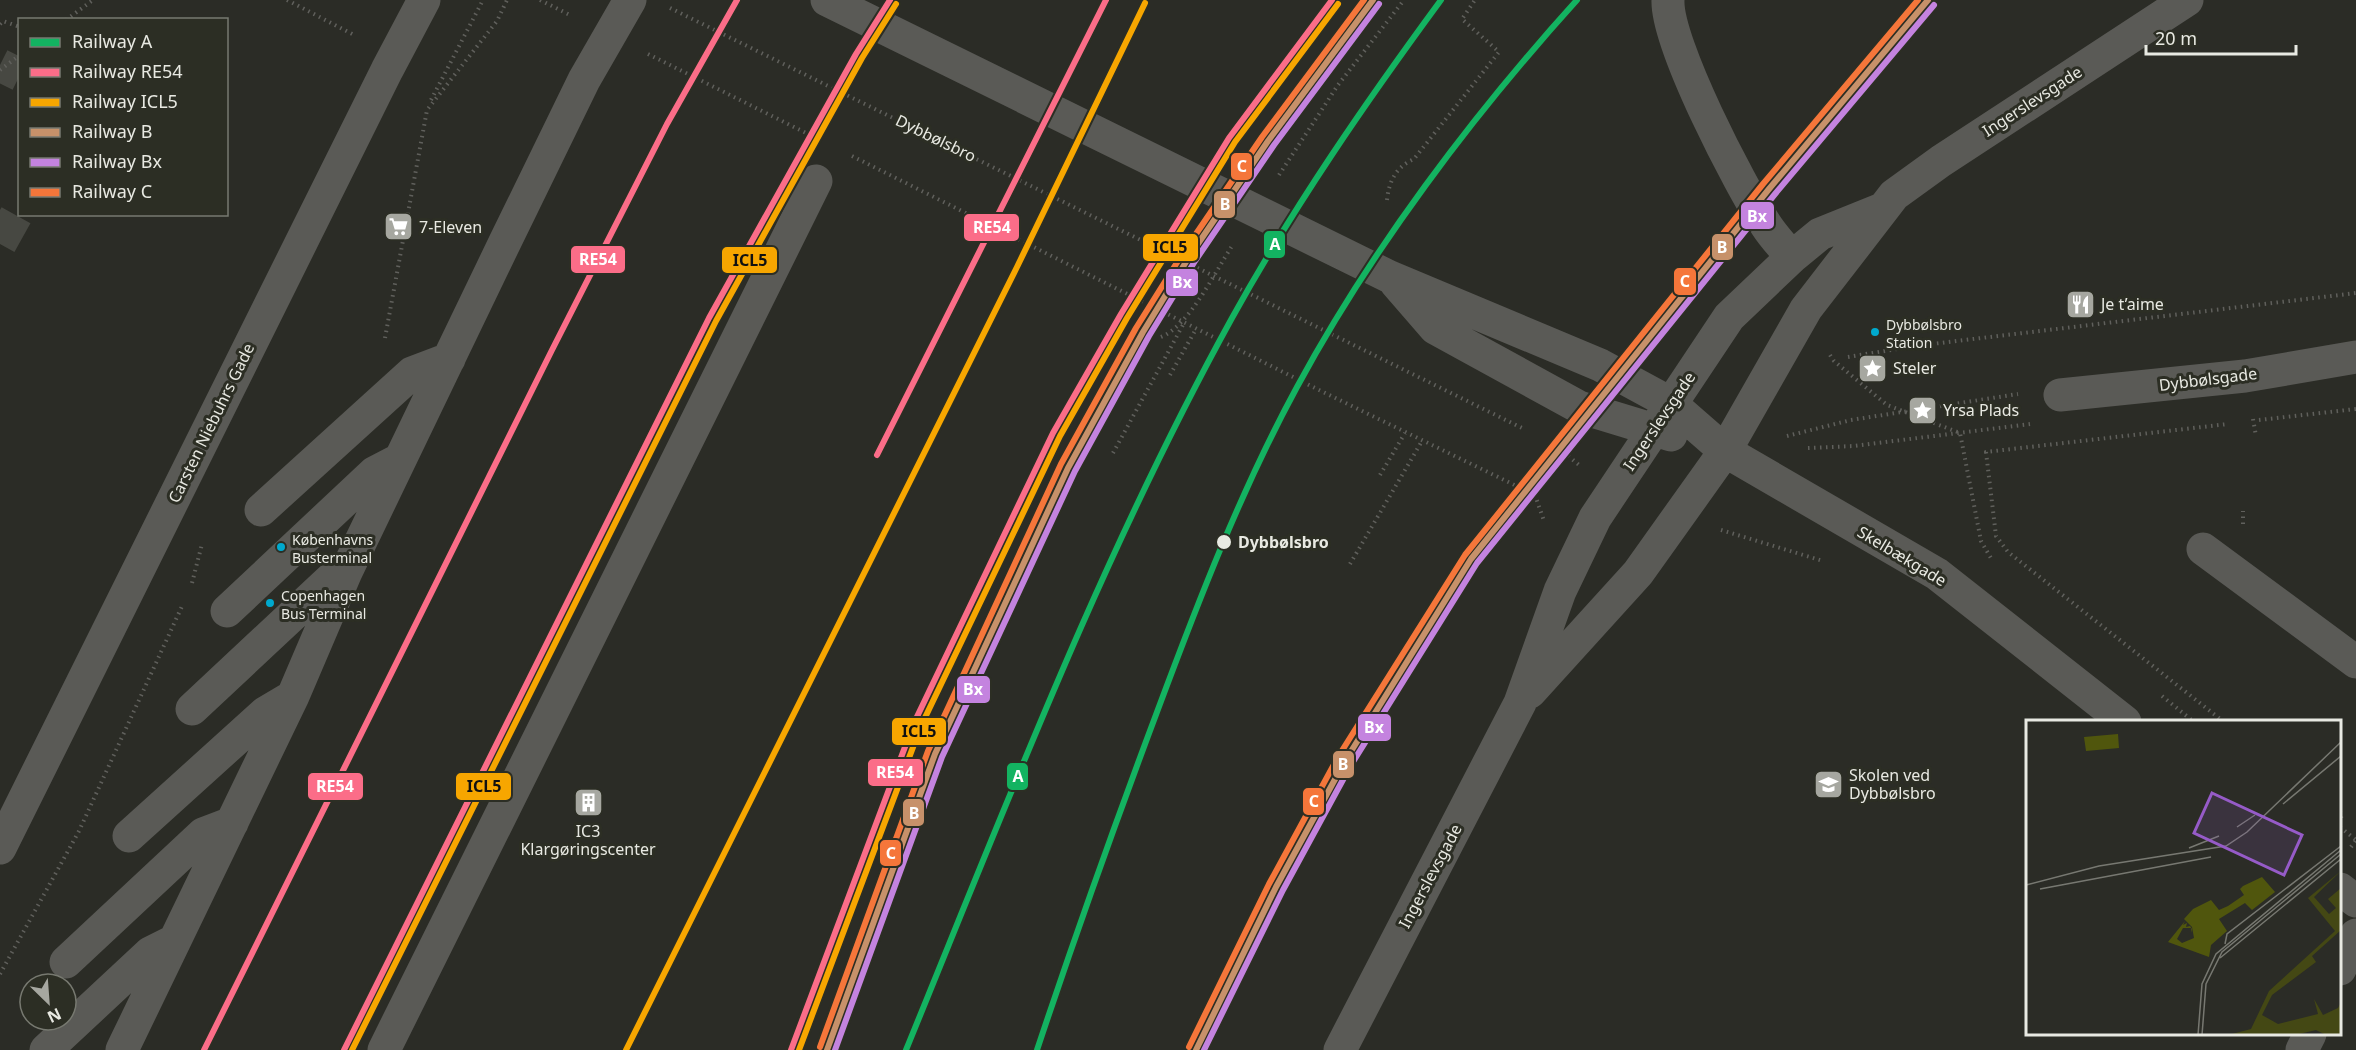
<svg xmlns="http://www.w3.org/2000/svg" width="2356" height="1050" font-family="'Noto Sans',sans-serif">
	<rect width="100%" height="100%" fill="#2b2c26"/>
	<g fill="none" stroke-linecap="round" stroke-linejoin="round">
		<path stroke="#474842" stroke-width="33" stroke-dasharray="33 16" stroke-linecap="butt" d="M 0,65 L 20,75
			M 0,244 L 20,208"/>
		<path stroke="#60605c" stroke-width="4" stroke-dasharray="1.5 4.5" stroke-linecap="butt" d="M 287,0 L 356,36
			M 540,0 L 572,16
			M 670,8 L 1522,428
			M 66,20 L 93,0
			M 0,24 L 3,21 L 20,27
			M 648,54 L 816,138
			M 0,70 L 20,55
			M 431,100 L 483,0
			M 852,156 L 1319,390 L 1535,495 L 1544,521
			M 1279,175 L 1338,85 L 1404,0
			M 1387,200 C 1389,181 1396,167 1414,159 L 1499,52 L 1462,19 L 1475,0
			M 1161,337 C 1189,326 1215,272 1232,246
			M 385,338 L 427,110 L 497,21 L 507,0
			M 1830,355 L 1834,361 L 1887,405 L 1960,433 L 1981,541 L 1992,560
			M 1848,357 L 1915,346 L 2356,293
			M 1170,375 L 1196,329
			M 2253,419 L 2256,436
			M 2259,420 L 2356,409
			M 1787,436 L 1851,420 L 2018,394
			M 1559,448 L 1579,465
			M 1808,448 L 1854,446 L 2030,424
			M 1113,453 L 1184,323
			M 1380,475 L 1405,433
			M 1535,495 L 1539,487
			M 2243,524 L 2243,511
			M 1721,530 L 1823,561
			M 1350,564 L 1422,441
			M 192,583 L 202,544
			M 2162,696 L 2194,722
			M 2224,722 L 2008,552 L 1996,536 L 1986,452 L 2228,424
			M 2340,812 L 2343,814 L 2340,819
			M 2340,827 L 2356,840
			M 2351,847 L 2356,840
			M 0,974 L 79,831 L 183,604"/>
		<path stroke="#5a5a56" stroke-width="33" d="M 827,0 L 1390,277 L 1600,365 L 1670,403 L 1725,451 L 1937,574 L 2125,722
			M 1668,0 C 1666,43 1740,186 1766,225 C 1773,236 1783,247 1792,257
			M 1396,283 L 1435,328 L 1579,407 L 1671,435
			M 2060,395 L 2245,376 L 2356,357
			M 261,510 L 412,373 L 449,359
			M 2203,549 L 2356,662
			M 227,611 L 374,473 L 399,460
			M 1530,692 L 1638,573 L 1725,451 L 1806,309 L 1894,195 L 1941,161 L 2187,0
			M 192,709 L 331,579 L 344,573
			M 129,836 L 265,713 L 292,697
			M 0,848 L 387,70 L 424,0
			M 2340,889 L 2356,901
			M 66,962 L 203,834 L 232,823
			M 2340,969 L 2356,935
			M 46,1050 L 150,953 L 174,941
			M 122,1050 L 293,696 L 346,572 L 504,244 L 584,80 L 630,0
			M 384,1050 L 816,181
			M 1340,1050 L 1520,703 L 1560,591 L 1595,518 L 1729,317 L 1792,257 L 1820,234 L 1882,209
			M 2302,1050 L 2310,1034"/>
		<defs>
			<path id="rail-1" d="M 906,1050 C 1007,803 1103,552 1232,318 C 1294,206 1366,102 1441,0
				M 1037,1050 C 1075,936 1115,824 1157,712 C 1198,602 1241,490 1297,387 C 1371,250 1472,116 1577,0"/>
			<path id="rail-2" d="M 877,455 L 1106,0
				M 204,1050 L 552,350 L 667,124 L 737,0
				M 344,1050 L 709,318 L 856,54 L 890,0
				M 791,1050 L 914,723 L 1053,433 L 1121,314 L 1229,138 L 1332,0"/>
			<path id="rail-3" d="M 352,1050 L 716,321 L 862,58 L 896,4
				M 626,1050 L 1017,267 L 1145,3
				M 799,1050 L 921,726 L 1060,436 L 1127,318 L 1235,142 L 1338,4"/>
			<path id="rail-4" d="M 827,1050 L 935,754 L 1068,468 L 1143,332 L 1189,257 L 1268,141 L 1373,0
				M 1196,1050 L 1276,887 L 1345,761 L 1471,559 L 1769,189 L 1928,0"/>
			<path id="rail-5" d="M 835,1050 L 942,757 L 1075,471 L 1149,336 L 1195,261 L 1274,145 L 1379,4
				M 1204,1050 L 1283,890 L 1351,765 L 1477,563 L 1775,194 L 1934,5"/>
			<path id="rail-6" d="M 820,1047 L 928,751 L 1061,464 L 1136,328 L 1183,253 L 1262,137 L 1364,0
				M 1189,1047 L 1269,884 L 1338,757 L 1465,555 L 1763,184 L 1918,0"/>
		</defs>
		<use href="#rail-1" stroke="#2c2e24" stroke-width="10"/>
		<use href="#rail-2" stroke="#2c2e24" stroke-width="10"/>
		<use href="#rail-3" stroke="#2c2e24" stroke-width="10"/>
		<use href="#rail-4" stroke="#2c2e24" stroke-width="10"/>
		<use href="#rail-5" stroke="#2c2e24" stroke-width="10"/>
		<use href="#rail-6" stroke="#2c2e24" stroke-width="10"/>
		<use href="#rail-1" stroke="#13b361" stroke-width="6"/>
		<use href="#rail-2" stroke="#fb6d88" stroke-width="6"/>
		<use href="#rail-3" stroke="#f7a600" stroke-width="6"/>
		<use href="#rail-4" stroke="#c7916a" stroke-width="6"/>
		<use href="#rail-5" stroke="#c483df" stroke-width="6"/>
		<use href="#rail-6" stroke="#f5763a" stroke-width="6"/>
	</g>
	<defs>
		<symbol id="supermarket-square" viewBox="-11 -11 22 22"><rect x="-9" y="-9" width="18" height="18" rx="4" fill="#a6a7a0" stroke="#2c2e24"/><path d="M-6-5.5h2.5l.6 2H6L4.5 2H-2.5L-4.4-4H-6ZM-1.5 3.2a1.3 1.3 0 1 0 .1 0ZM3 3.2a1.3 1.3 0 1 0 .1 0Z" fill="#fff"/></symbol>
		<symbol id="restaurant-square" viewBox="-11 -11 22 22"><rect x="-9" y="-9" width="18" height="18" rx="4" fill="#a6a7a0" stroke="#2c2e24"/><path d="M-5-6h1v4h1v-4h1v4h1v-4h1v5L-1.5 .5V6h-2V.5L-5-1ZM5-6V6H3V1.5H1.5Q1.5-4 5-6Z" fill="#fff"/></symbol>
		<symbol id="sight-square" viewBox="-11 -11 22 22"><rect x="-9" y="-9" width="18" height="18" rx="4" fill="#a6a7a0" stroke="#2c2e24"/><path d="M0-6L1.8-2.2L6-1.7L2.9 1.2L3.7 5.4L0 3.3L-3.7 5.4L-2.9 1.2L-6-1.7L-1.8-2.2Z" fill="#fff"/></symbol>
		<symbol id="school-square" viewBox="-11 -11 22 22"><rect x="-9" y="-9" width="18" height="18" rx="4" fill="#a6a7a0" stroke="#2c2e24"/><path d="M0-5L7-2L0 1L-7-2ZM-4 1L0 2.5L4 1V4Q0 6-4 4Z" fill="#fff"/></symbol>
		<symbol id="building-square" viewBox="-11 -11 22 22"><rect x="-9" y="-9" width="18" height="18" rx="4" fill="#a6a7a0" stroke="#2c2e24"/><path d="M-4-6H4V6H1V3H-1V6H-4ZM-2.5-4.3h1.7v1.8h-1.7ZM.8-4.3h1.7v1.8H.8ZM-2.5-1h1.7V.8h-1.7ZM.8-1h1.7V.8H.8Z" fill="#fff"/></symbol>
	</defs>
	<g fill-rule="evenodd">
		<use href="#supermarket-square" x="382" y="210" width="33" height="33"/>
		<use href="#restaurant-square" x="2064" y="288" width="33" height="33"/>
		<use href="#sight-square" x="1856" y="352" width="33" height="33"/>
		<use href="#sight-square" x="1906" y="394" width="33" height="33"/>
		<use href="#school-square" x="1812" y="768" width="33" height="33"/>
		<use href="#building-square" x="572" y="786" width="33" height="33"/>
	</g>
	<g fill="#00a9ce" stroke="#2c2e24" stroke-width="2">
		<circle cx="1875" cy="332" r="5"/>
		<circle cx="281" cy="547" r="5"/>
		<circle cx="270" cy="603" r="5"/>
	</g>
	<circle fill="#e8e9e2" stroke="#2c2e24" stroke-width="2" cx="1224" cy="542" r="8"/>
	<g text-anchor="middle" stroke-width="6" stroke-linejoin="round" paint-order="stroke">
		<g font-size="14" fill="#e8e9e2" stroke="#2c2e24" text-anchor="start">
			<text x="1886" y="330">Dybbølsbro<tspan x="1886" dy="18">Station</tspan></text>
			<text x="292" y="545">Københavns<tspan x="292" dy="18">Busterminal</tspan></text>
			<text x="281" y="601">Copenhagen<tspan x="281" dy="18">Bus Terminal</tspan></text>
		</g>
		<g font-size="16" fill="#e8e9e2" stroke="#2c2e24">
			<text transform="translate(2032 101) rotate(-33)" y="6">Ingerslevsgade</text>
			<text transform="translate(936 138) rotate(26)" y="6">Dybbølsbro</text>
			<text transform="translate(2208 379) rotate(-7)" y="6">Dybbølsgade</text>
			<text transform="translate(1659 421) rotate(-56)" y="6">Ingerslevsgade</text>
			<text transform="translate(211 423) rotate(-64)" y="6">Carsten Niebuhrs Gade</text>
			<text transform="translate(1902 556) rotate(31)" y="6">Skelbækgade</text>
			<text transform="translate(1430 876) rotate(-62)" y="6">Ingerslevsgade</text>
		</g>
		<g font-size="16" fill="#e8e9e2" stroke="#2c2e24" text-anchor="start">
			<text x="419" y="233">7-Eleven</text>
			<text x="2101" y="310">Je t’aime</text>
			<text x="1893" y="374">Steler</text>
			<text x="1943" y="416">Yrsa Plads</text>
			<text x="1849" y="781">Skolen ved<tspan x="1849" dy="18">Dybbølsbro</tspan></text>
			<text x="588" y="837" text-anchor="middle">IC3<tspan x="588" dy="18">Klargøringscenter</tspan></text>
		</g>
		<g font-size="16" font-weight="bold" fill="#e8e9e2" stroke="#2c2e24" text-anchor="start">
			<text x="1238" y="548">Dybbølsbro</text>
		</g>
	</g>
	<g transform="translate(2026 720)">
		<rect width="315" height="315" fill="#2b2c26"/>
		<path d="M 92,14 L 93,28 L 60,31 L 58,17 ZM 236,157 L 249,172 L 226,190 L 219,183 L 193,199 L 201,211 L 185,225 L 183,237 L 142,222 L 159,201 L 157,205 L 161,203 L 160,207 L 164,206 L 166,209 L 166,213 L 165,208 L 157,208 L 151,219 L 156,223 L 168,218 L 166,207 L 158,199 L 167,189 L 185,180 L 193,190 L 202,186 L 218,175 L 214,169 L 217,166 Z" fill="#50560d"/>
		<path d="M 315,151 L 288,177 L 303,194 L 310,188 L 302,179 L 315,168 L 315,210 L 286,236 L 290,242 L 246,275 L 236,295 L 252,304 L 292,294 L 288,279 L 297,295 L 312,288 L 315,282 L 315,315 L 300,315 L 290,310 L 269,315 L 202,315 L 225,309 L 243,271 L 309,211 L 282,178 Z" fill="#444814"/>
		<path fill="none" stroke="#777871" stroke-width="1.5" d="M 257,84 L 315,36M 211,107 L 229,95M 163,128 L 193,116M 0,165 L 73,146 L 200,126 L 221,112 L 315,22M 14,169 L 185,137M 199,224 L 201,214 L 315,126M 194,238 L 315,139M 172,315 L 176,264 L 190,234 L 315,130M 176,315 L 180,264 L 196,232 L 315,134"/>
		<path fill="#965bc8" fill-opacity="0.15" stroke="#965bc8" stroke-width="3" d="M 186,73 L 276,115 L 258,155 L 168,113 Z"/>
		<rect width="315" height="315" fill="none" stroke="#e8e9e2" stroke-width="3"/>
	</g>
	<g stroke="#2c2e24" stroke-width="2">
		<rect x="1230" y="152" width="23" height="29" rx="6" fill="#f5763a"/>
		<rect x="1213" y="190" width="23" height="29" rx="6" fill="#c7916a"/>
		<rect x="1740" y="201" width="35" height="29" rx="6" fill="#c483df"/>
		<rect x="963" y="213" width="57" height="29" rx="6" fill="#fb6d88"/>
		<rect x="1263" y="230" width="23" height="29" rx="6" fill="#13b361"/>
		<rect x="1711" y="233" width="23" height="28" rx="6" fill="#c7916a"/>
		<rect x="1142" y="233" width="57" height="29" rx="6" fill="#f7a600"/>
		<rect x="570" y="245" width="56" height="29" rx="6" fill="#fb6d88"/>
		<rect x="721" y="246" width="57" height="28" rx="6" fill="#f7a600"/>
		<rect x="1673" y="267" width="24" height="29" rx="6" fill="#f5763a"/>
		<rect x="1165" y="268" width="34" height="29" rx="6" fill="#c483df"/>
		<rect x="956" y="675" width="35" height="29" rx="6" fill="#c483df"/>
		<rect x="1357" y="713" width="35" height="29" rx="6" fill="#c483df"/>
		<rect x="891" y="717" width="56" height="29" rx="6" fill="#f7a600"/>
		<rect x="1332" y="750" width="23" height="29" rx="6" fill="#c7916a"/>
		<rect x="867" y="758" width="57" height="29" rx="6" fill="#fb6d88"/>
		<rect x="1006" y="762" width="23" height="29" rx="6" fill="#13b361"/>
		<rect x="455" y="772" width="57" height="29" rx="6" fill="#f7a600"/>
		<rect x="307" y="772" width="57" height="29" rx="6" fill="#fb6d88"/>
		<rect x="1302" y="787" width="23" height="29" rx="6" fill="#f5763a"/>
		<rect x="902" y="798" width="23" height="29" rx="6" fill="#c7916a"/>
		<rect x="879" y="839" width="23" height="28" rx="6" fill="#f5763a"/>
	</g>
	<g font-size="16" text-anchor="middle" font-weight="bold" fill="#fff">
		<text x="1242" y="172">C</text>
		<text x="1225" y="210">B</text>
		<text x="1757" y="222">Bx</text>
		<text x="992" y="233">RE54</text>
		<text x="1275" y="250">A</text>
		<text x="1722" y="253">B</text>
		<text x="598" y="265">RE54</text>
		<text x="1685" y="287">C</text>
		<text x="1182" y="288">Bx</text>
		<text x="973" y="695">Bx</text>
		<text x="1374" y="733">Bx</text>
		<text x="1343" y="770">B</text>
		<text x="895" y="778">RE54</text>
		<text x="1018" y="782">A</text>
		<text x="335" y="792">RE54</text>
		<text x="1314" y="807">C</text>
		<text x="914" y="819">B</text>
		<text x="891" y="859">C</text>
	</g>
	<g font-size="16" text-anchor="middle" font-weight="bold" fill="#111">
		<text x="1170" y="253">ICL5</text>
		<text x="750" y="266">ICL5</text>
		<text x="919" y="737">ICL5</text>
		<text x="484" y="792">ICL5</text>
	</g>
	<rect x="18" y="18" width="210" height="198" fill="#2c2e24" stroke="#777970" stroke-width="1.5"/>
	<rect x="30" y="38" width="30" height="9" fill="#13b361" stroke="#777970" stroke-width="1.5"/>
	<text x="72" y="48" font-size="18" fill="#e8e9e2">Railway A</text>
	<rect x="30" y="68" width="30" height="9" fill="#fb6d88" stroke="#777970" stroke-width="1.5"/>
	<text x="72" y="78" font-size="18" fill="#e8e9e2">Railway RE54</text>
	<rect x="30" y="98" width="30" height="9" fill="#f7a600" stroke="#777970" stroke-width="1.5"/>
	<text x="72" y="108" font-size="18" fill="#e8e9e2">Railway ICL5</text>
	<rect x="30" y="128" width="30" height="9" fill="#c7916a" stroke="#777970" stroke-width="1.5"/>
	<text x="72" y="138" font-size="18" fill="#e8e9e2">Railway B</text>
	<rect x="30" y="158" width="30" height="9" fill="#c483df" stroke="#777970" stroke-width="1.5"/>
	<text x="72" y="168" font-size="18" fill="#e8e9e2">Railway Bx</text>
	<rect x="30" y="188" width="30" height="9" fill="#f5763a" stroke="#777970" stroke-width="1.5"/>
	<text x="72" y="198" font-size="18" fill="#e8e9e2">Railway C</text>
	<g transform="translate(48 1002) rotate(155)"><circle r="28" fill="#2c2e24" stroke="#777970" stroke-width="1.5"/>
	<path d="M0-4.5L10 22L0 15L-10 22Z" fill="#a6a7a0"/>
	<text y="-9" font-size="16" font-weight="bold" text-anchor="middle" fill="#e8e9e2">N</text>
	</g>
	<path d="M2146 45v9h150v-9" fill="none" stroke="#e8e9e2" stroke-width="3"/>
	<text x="2155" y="45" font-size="18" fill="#e8e9e2" stroke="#2c2e24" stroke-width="4.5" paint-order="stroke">20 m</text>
</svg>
